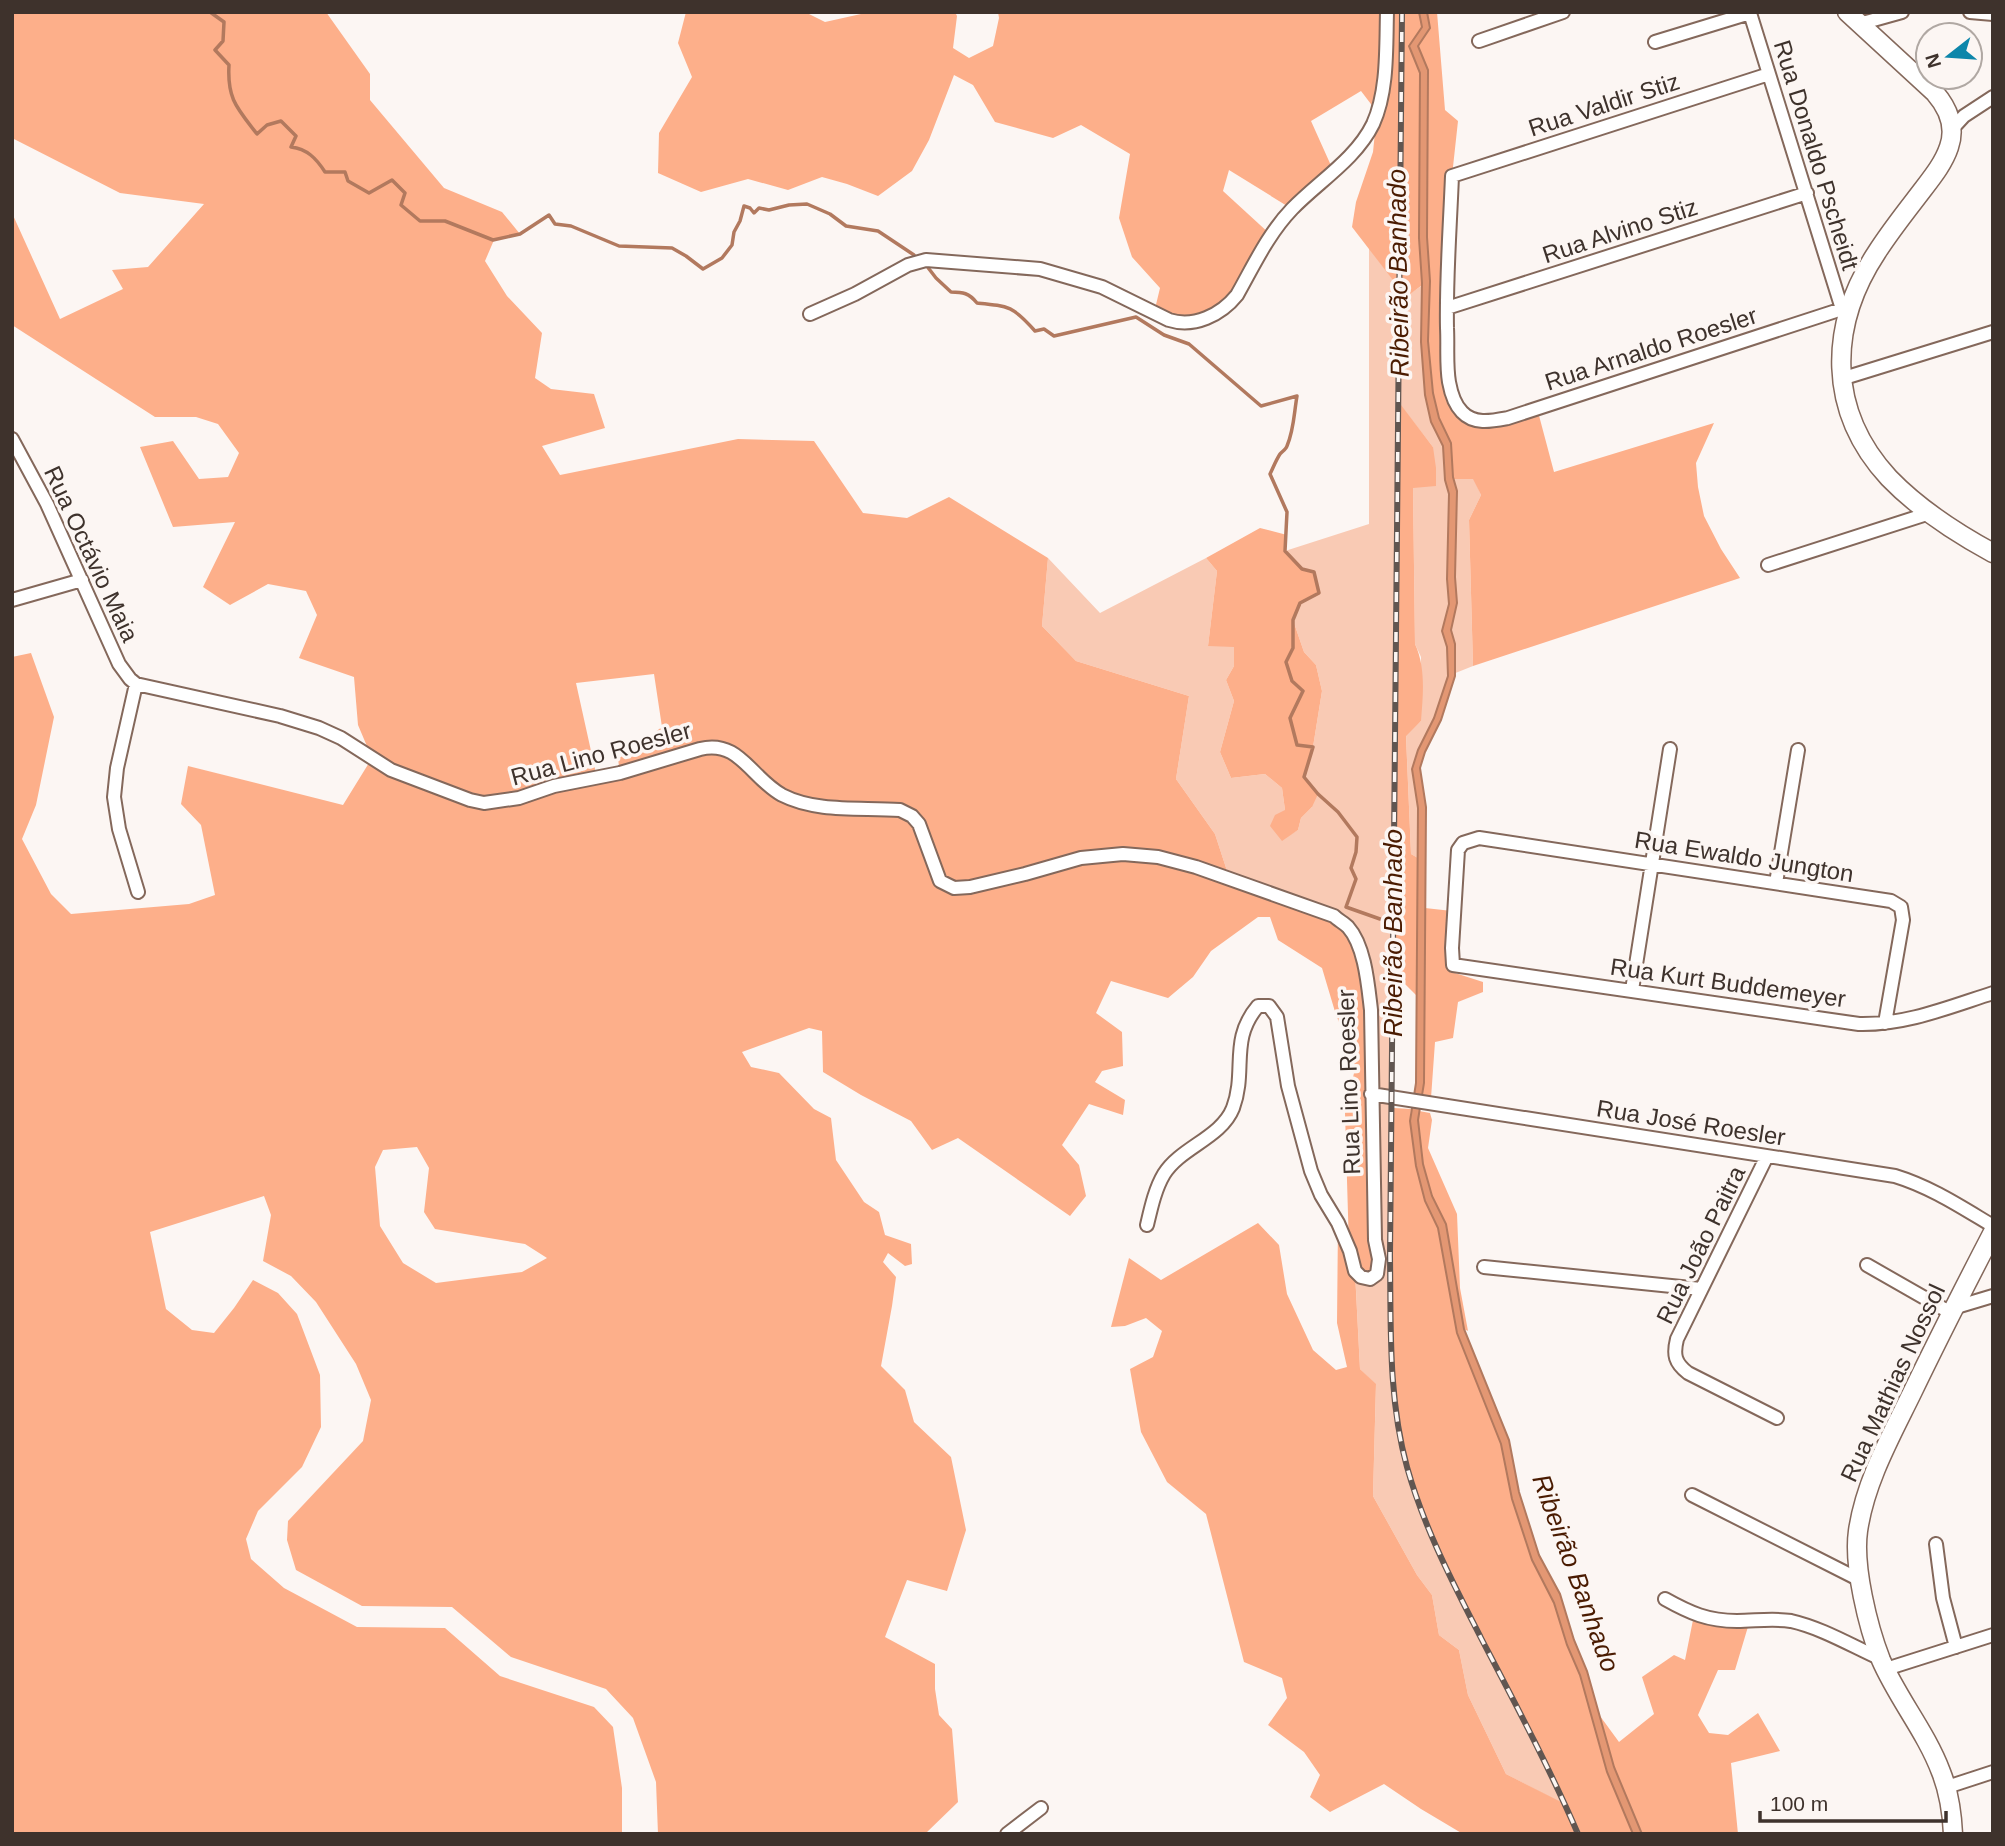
<svg xmlns="http://www.w3.org/2000/svg" width="2005" height="1846" font-family="Helvetica,sans-serif">
	<rect width="100%" height="100%" fill="#fcf6f3"/>
	<path fill="#f9cab4" d="M 1369,248 L 1406,296 L 1426,283 L 1447,445 L 1449,479 L 1474,479 L 1481,495 L 1469,520 L 1473,666 L 1448,676 L 1434,718 L 1418,750 L 1412,768 L 1418,808 L 1418,858 L 1411,854 L 1406,735 L 1421,721 L 1421,657 L 1415,644 L 1413,487 L 1433,447 L 1398,402 L 1390,929 L 1390,1256 L 1392,1361 L 1396,1411 L 1407,1467 L 1425,1523 L 1448,1574 L 1554,1779 L 1565,1805 L 1506,1774 L 1468,1695 L 1459,1650 L 1439,1635 L 1432,1595 L 1417,1575 L 1373,1496 L 1376,1385 L 1360,1369 L 1355,1271 L 1371,1010 L 1229,877 L 1215,834 L 1176,779 L 1189,696 L 1076,661 L 1042,626 L 1048,558 L 1100,613 L 1206,558 L 1217,571 L 1208,646 L 1234,646 L 1234,666 L 1226,680 L 1234,701 L 1220,752 L 1231,778 L 1265,774 L 1282,788 L 1285,810 L 1281,840 L 1298,830 L 1301,818 L 1312,807 L 1304,777 L 1313,747 L 1322,691 L 1316,665 L 1304,652 L 1293,620 L 1300,603 L 1302,569 L 1285,551 L 1369,524 Z"/>
	<path fill="#fdaf8a" fill-rule="evenodd" d="M 12,12 L 326,12 L 370,74 L 370,100 L 444,188 L 502,212 L 520,234 L 494,240 L 485,261 L 507,296 L 542,333 L 535,378 L 551,389 L 594,394 L 605,428 L 542,446 L 560,475 L 738,439 L 814,441 L 863,513 L 907,518 L 949,497 L 1048,558 L 1042,626 L 1076,661 L 1189,696 L 1176,779 L 1215,834 L 1229,877 L 1348,927 L 1365,969 L 1377,1274 L 1355,1272 L 1360,1369 L 1376,1384 L 1373,1496 L 1417,1575 L 1432,1595 L 1439,1635 L 1459,1650 L 1468,1695 L 1506,1774 L 1565,1804 L 1554,1779 L 1448,1574 L 1425,1523 L 1407,1466 L 1396,1411 L 1392,1362 L 1390,1256 L 1394,1108 L 1411,1109 L 1410,1121 L 1416,1167 L 1425,1201 L 1438,1228 L 1457,1333 L 1501,1444 L 1512,1499 L 1532,1560 L 1554,1603 L 1567,1645 L 1580,1675 L 1607,1772 L 1633,1834 L 1463,1834 L 1421,1809 L 1384,1784 L 1330,1812 L 1310,1797 L 1320,1775 L 1304,1752 L 1268,1725 L 1287,1698 L 1282,1678 L 1244,1662 L 1206,1514 L 1167,1482 L 1141,1432 L 1130,1369 L 1153,1357 L 1162,1331 L 1146,1318 L 1125,1326 L 1111,1327 L 1129,1258 L 1161,1280 L 1258,1223 L 1279,1245 L 1287,1294 L 1313,1350 L 1336,1370 L 1347,1367 L 1337,1323 L 1338,1223 L 1349,1248 L 1345,1113 L 1354,1073 L 1350,1048 L 1336,1015 L 1322,968 L 1278,940 L 1270,917 L 1258,917 L 1211,951 L 1193,977 L 1168,998 L 1111,981 L 1096,1013 L 1122,1032 L 1123,1066 L 1102,1071 L 1095,1082 L 1125,1100 L 1123,1115 L 1089,1104 L 1062,1145 L 1079,1165 L 1086,1196 L 1070,1216 L 958,1138 L 932,1150 L 911,1121 L 861,1095 L 823,1072 L 822,1031 L 809,1028 L 742,1052 L 751,1067 L 779,1073 L 814,1109 L 831,1118 L 836,1160 L 864,1202 L 879,1212 L 885,1235 L 911,1244 L 912,1264 L 905,1266 L 888,1253 L 883,1262 L 896,1277 L 892,1306 L 881,1366 L 905,1390 L 914,1422 L 951,1457 L 966,1530 L 947,1591 L 907,1580 L 885,1637 L 935,1664 L 935,1689 L 939,1715 L 952,1729 L 958,1802 L 925,1834 L 658,1834 L 656,1782 L 633,1718 L 606,1689 L 511,1657 L 452,1607 L 362,1606 L 296,1570 L 287,1540 L 288,1521 L 363,1441 L 371,1400 L 356,1364 L 316,1302 L 291,1276 L 263,1261 L 271,1215 L 264,1196 L 150,1232 L 166,1309 L 192,1330 L 214,1333 L 234,1308 L 253,1280 L 278,1293 L 297,1314 L 320,1375 L 321,1427 L 302,1467 L 258,1511 L 246,1539 L 251,1559 L 284,1588 L 357,1627 L 445,1628 L 500,1676 L 594,1707 L 613,1727 L 622,1788 L 622,1834 L 12,1834 L 12,657 L 31,653 L 54,717 L 36,805 L 22,839 L 51,894 L 71,914 L 189,904 L 215,895 L 201,825 L 181,804 L 188,766 L 343,805 L 372,758 L 358,725 L 354,677 L 299,658 L 317,615 L 306,591 L 268,584 L 230,605 L 203,587 L 235,522 L 173,527 L 140,447 L 173,441 L 199,479 L 228,477 L 239,453 L 218,424 L 196,417 L 155,417 L 12,325 L 12,213 L 60,319 L 123,289 L 112,270 L 148,267 L 204,204 L 120,193 L 12,138 ZM 654,674 L 662,727 L 618,759 L 620,773 L 597,778 L 576,683 ZM 417,1147 L 429,1168 L 424,1212 L 435,1229 L 525,1244 L 547,1258 L 522,1272 L 436,1283 L 403,1263 L 380,1226 L 375,1167 L 383,1150 Z
		M 686,12 L 805,12 L 825,22 L 870,12 L 955,12 L 957,16 L 953,48 L 969,58 L 993,46 L 999,18 L 998,12 L 1437,12 L 1445,110 L 1458,121 L 1452,176 L 1449,381 L 1472,418 L 1537,408 L 1554,472 L 1714,423 L 1696,463 L 1698,487 L 1704,516 L 1721,549 L 1740,578 L 1473,666 L 1469,520 L 1481,495 L 1473,479 L 1449,479 L 1447,445 L 1429,395 L 1425,283 L 1406,297 L 1352,227 L 1356,202 L 1373,152 L 1377,112 L 1361,91 L 1311,121 L 1333,170 L 1292,209 L 1229,170 L 1223,191 L 1271,235 L 1237,295 L 1194,322 L 1154,313 L 1160,288 L 1132,257 L 1119,218 L 1130,154 L 1081,125 L 1053,138 L 995,122 L 973,85 L 954,75 L 929,140 L 912,171 L 878,196 L 847,184 L 822,177 L 788,190 L 748,179 L 701,192 L 658,173 L 659,133 L 692,77 L 678,43 Z
		M 1398,401 L 1433,447 L 1436,468 L 1436,486 L 1413,488 L 1415,644 C 1426,668 1423,695 1421,721 L 1406,736 L 1411,854 L 1418,858 L 1417,996 L 1402,981 L 1390,929 Z
		M 1260,528 L 1287,535 L 1285,551 L 1302,569 L 1314,572 L 1319,593 L 1300,603 L 1293,620 L 1304,652 L 1316,665 L 1322,691 L 1313,747 L 1304,776 L 1318,794 L 1312,807 L 1301,818 L 1298,830 L 1282,841 L 1270,826 L 1275,815 L 1285,810 L 1282,788 L 1265,774 L 1231,778 L 1220,752 L 1234,701 L 1226,680 L 1234,666 L 1234,647 L 1208,646 L 1217,571 L 1206,558 Z
		M 1425,908 L 1452,911 L 1449,965 L 1455,973 L 1483,982 L 1483,992 L 1458,1002 L 1453,1038 L 1435,1042 L 1431,1098 L 1423,1098 Z
		M 1419,1111 L 1430,1113 L 1432,1120 L 1428,1148 L 1457,1214 L 1460,1288 L 1468,1331 L 1464,1329 L 1446,1224 L 1432,1196 L 1423,1164 L 1418,1120 Z
		M 1694,1615 L 1750,1620 L 1735,1670 L 1718,1670 L 1698,1715 L 1709,1733 L 1728,1735 L 1758,1713 L 1780,1751 L 1731,1763 L 1738,1834 L 1642,1834 L 1614,1767 L 1600,1716 L 1619,1742 L 1654,1714 L 1642,1677 L 1674,1655 L 1685,1660 Z"/>
	<path fill="#e39773" stroke="#b2795e" stroke-width="2" d="M 1419,12 L 1427,12 L 1430,28 L 1418,46 L 1428,70 L 1427,237 L 1430,281 L 1428,341 L 1433,393 L 1439,418 L 1451,443 L 1453,477 L 1457,491 L 1455,577 L 1457,603 L 1451,630 L 1455,644 L 1455,676 L 1441,720 L 1425,752 L 1420,768 L 1426,807 L 1424,1083 L 1418,1120 L 1423,1164 L 1432,1196 L 1446,1224 L 1464,1329 L 1509,1440 L 1519,1492 L 1539,1555 L 1560,1594 L 1574,1640 L 1587,1671 L 1614,1767 L 1642,1834 L 1633,1834 L 1607,1772 L 1580,1675 L 1567,1645 L 1554,1603 L 1532,1560 L 1512,1499 L 1501,1444 L 1457,1333 L 1438,1228 L 1425,1201 L 1416,1166 L 1410,1121 L 1416,1083 L 1418,808 L 1412,769 L 1418,750 L 1434,718 L 1448,676 L 1447,647 L 1442,631 L 1449,604 L 1447,579 L 1449,494 L 1445,480 L 1443,446 L 1431,422 L 1425,395 L 1421,342 L 1422,283 L 1419,238 L 1420,73 L 1409,46 L 1422,27 Z"/>
	<g fill="none" stroke-linecap="round" stroke-linejoin="round">
		<path stroke="#b2795e" stroke-width="3.5" d="M 210,12 L 224,22 L 223,41 L 215,50 L 229,65 C 227,99 237,108 257,134 L 267,125 L 281,121 L 296,136 L 291,147 C 307,149 316,158 325,172 L 345,172 L 348,181 L 369,193 L 392,180 L 405,193 L 401,205 L 420,221 L 445,221 L 493,240 L 520,234 L 549,215 L 555,224 L 571,226 L 619,246 L 672,248 L 686,256 L 703,269 L 722,258 L 732,245 L 734,232 L 740,221 L 744,206 L 750,208 L 754,213 L 759,208 L 769,210 L 789,205 L 807,204 L 830,214 L 846,226 L 878,231 L 914,255
			M 926,265 L 936,278 L 951,292 C 963,292 969,293 977,303 C 1009,306 1013,306 1035,331 L 1044,329 L 1054,336 L 1136,317 L 1164,335 L 1189,344 L 1261,406 L 1297,396 C 1294,413 1294,430 1287,446 C 1286,449 1283,451 1280,454 C 1276,460 1273,468 1270,474 L 1287,512 L 1285,551 L 1302,569 L 1314,572 L 1319,593 L 1300,603 L 1293,620 L 1293,648 L 1286,662 L 1292,681 L 1303,691 L 1290,718 L 1297,745 L 1313,747 L 1304,777 L 1318,794 L 1338,812 L 1357,837 L 1356,852 L 1351,868 L 1356,879 L 1346,907 L 1380,919"/>
		<defs>
			<path id="street" d="M 1970,12 L 1993,14
				M 1859,24 L 1902,12
				M 1479,41 L 1563,12
				M 1655,42 L 1750,13 L 1842,309
				M 1769,74 L 1452,176 C 1450,227 1446,278 1447,328 C 1448,346 1446,364 1449,382 C 1451,393 1454,404 1462,412 C 1474,425 1492,421 1508,418 L 1842,309 L 1850,310
				M 1952,129 L 1964,116 L 1993,97
				M 1447,308 L 1807,193
				M 810,314 L 855,294 L 908,265 L 926,260 L 1040,269 L 1102,287 L 1169,320 C 1194,328 1221,315 1237,295 C 1254,265 1268,234 1292,209 C 1318,182 1356,159 1373,124 C 1388,91 1386,48 1387,12
				M 1841,379 L 1993,332
				M 12,439 L 47,504 L 119,664 L 130,679 L 136,684 L 280,716 L 319,728 L 341,738 L 391,770 L 470,800 L 484,803 L 519,798 L 554,786 L 620,773 L 700,749 C 739,739 751,778 782,795 C 817,813 862,807 900,810 L 912,816 L 919,824 L 940,881 L 954,888 L 970,887 L 1025,874 L 1081,858 L 1123,854 L 1158,857 L 1196,867 L 1334,916 C 1338,920 1344,923 1348,927 C 1365,946 1368,985 1371,1010 L 1375,1240 L 1379,1259 L 1377,1274 L 1370,1279 L 1361,1277 L 1355,1271 L 1350,1251 L 1338,1223 L 1321,1195 L 1311,1171 L 1288,1086 L 1277,1017 L 1269,1006 L 1258,1006 C 1229,1040 1247,1070 1233,1108 C 1221,1138 1181,1147 1164,1174 C 1155,1189 1151,1208 1147,1225
				M 1768,565 L 1930,513
				M 12,600 L 82,580
				M 136,684 L 117,768 L 114,797 L 119,829 L 138,892
				M 1776,883 L 1798,750
				M 1632,990 L 1670,749
				M 1885,1023 L 1903,920 L 1901,907 L 1891,901 L 1479,838 L 1463,843 L 1458,850 L 1452,948 L 1453,965 L 1859,1024 C 1906,1025 1949,1007 1993,993
				M 1371,1094 L 1895,1176 C 1931,1187 1961,1207 1993,1226
				M 1767,1156 L 1677,1339 C 1673,1355 1675,1363 1688,1373 L 1777,1418
				M 1867,1265 L 1951,1313
				M 1484,1267 L 1701,1289
				M 1953,1308 L 1993,1296
				M 1692,1495 L 1860,1580
				M 1936,1544 L 1943,1598 L 1956,1647
				M 1665,1599 C 1690,1613 1708,1621 1737,1621 C 1755,1621 1773,1618 1791,1621 C 1822,1628 1852,1646 1881,1659
				M 1886,1669 L 1993,1635
				M 1947,1787 L 1993,1772
				M 1007,1834 L 1041,1808"/>
			<path id="secondary" d="M 1847,12 L 1935,93 C 1948,108 1956,127 1949,147 C 1944,162 1934,175 1924,188 C 1908,209 1891,230 1877,252 C 1828,326 1827,411 1889,478 C 1918,508 1956,533 1993,553
				M 1953,1834 C 1952,1812 1949,1792 1941,1772 C 1926,1732 1898,1699 1881,1660 C 1868,1627 1853,1566 1858,1531 C 1865,1482 1891,1436 1912,1393 C 1938,1339 1965,1286 1993,1232"/>
		</defs>
		<use href="#street" stroke="#84685b" stroke-width="16"/>
		<use href="#secondary" stroke="#84685b" stroke-width="21"/>
		<use href="#street" stroke="#fff" stroke-width="12"/>
		<use href="#secondary" stroke="#fff" stroke-width="18"/>
		<defs>
			<path id="rail" d="M 1402,12 L 1390,1256 C 1391,1326 1388,1398 1407,1467 C 1424,1528 1453,1583 1481,1638 C 1515,1703 1549,1767 1578,1834"/>
		</defs>
		<use href="#rail" stroke="#615651" stroke-width="6"/>
		<use href="#rail" stroke="#fcf6f3" stroke-width="3.5" stroke-dasharray="10" stroke-linecap="butt"/>
	</g>
	<g text-anchor="middle" stroke-width="7" stroke-linejoin="round" paint-order="stroke">
		<g font-size="24" fill="#3e322c" stroke="#fcf6f3">
			<text transform="translate(1604 105) rotate(-18)" y="8">Rua Valdir Stiz</text>
			<text transform="translate(1816 155) rotate(73)" y="8">Rua Donaldo Pscheidt</text>
			<text transform="translate(1620 231) rotate(-18)" y="8">Rua Alvino Stiz</text>
			<text transform="translate(1651 349) rotate(-18)" y="8">Rua Arnaldo Roesler</text>
			<text transform="translate(91 554) rotate(65)" y="8">Rua Octávio Maia</text>
			<text transform="translate(601 754) rotate(-15)" y="8">Rua Lino Roesler</text>
			<text transform="translate(1744 857) rotate(9)" y="8">Rua Ewaldo Jungton</text>
			<text transform="translate(1728 983) rotate(8)" y="8">Rua Kurt Buddemeyer</text>
			<text transform="translate(1349 1082) rotate(-92)" y="8">Rua Lino Roesler</text>
			<text transform="translate(1691 1123) rotate(9)" y="8">Rua José Roesler</text>
			<text transform="translate(1701 1245) rotate(-64)" y="8">Rua João Paitra</text>
			<text transform="translate(1893 1383) rotate(-65)" y="8">Rua Mathias Nossol</text>
		</g>
		<g font-size="26" font-style="italic" fill="#4a1b01" stroke="#fcf6f3">
			<text transform="translate(1398 273) rotate(-91)" y="9">Ribeirão Banhado</text>
			<text transform="translate(1393 933) rotate(-90)" y="9">Ribeirão Banhado</text>
			<text transform="translate(1576 1573) rotate(70)" y="9">Ribeirão Banhado</text>
		</g>
	</g>
	<rect width="2005" height="1846" fill="none" stroke="#3e322c" stroke-width="28"/>
	<g transform="translate(1949 56) rotate(253)"><circle r="33" fill="#fcf6f3" stroke="#b0a8a3" stroke-width="2"/>
	<path d="M0-5L12 26L0 18L-12 26Z" fill="#0d86aa"/>
	<text y="-10" font-size="19" font-weight="bold" text-anchor="middle" fill="#3e322c">N</text>
	</g>
	<path d="M1760 1811v10h186v-10" fill="none" stroke="#3e322c" stroke-width="3.5"/>
	<text x="1770" y="1811" font-size="21" fill="#3e322c" stroke="#fcf6f3" stroke-width="5" paint-order="stroke">100 m</text>
</svg>
